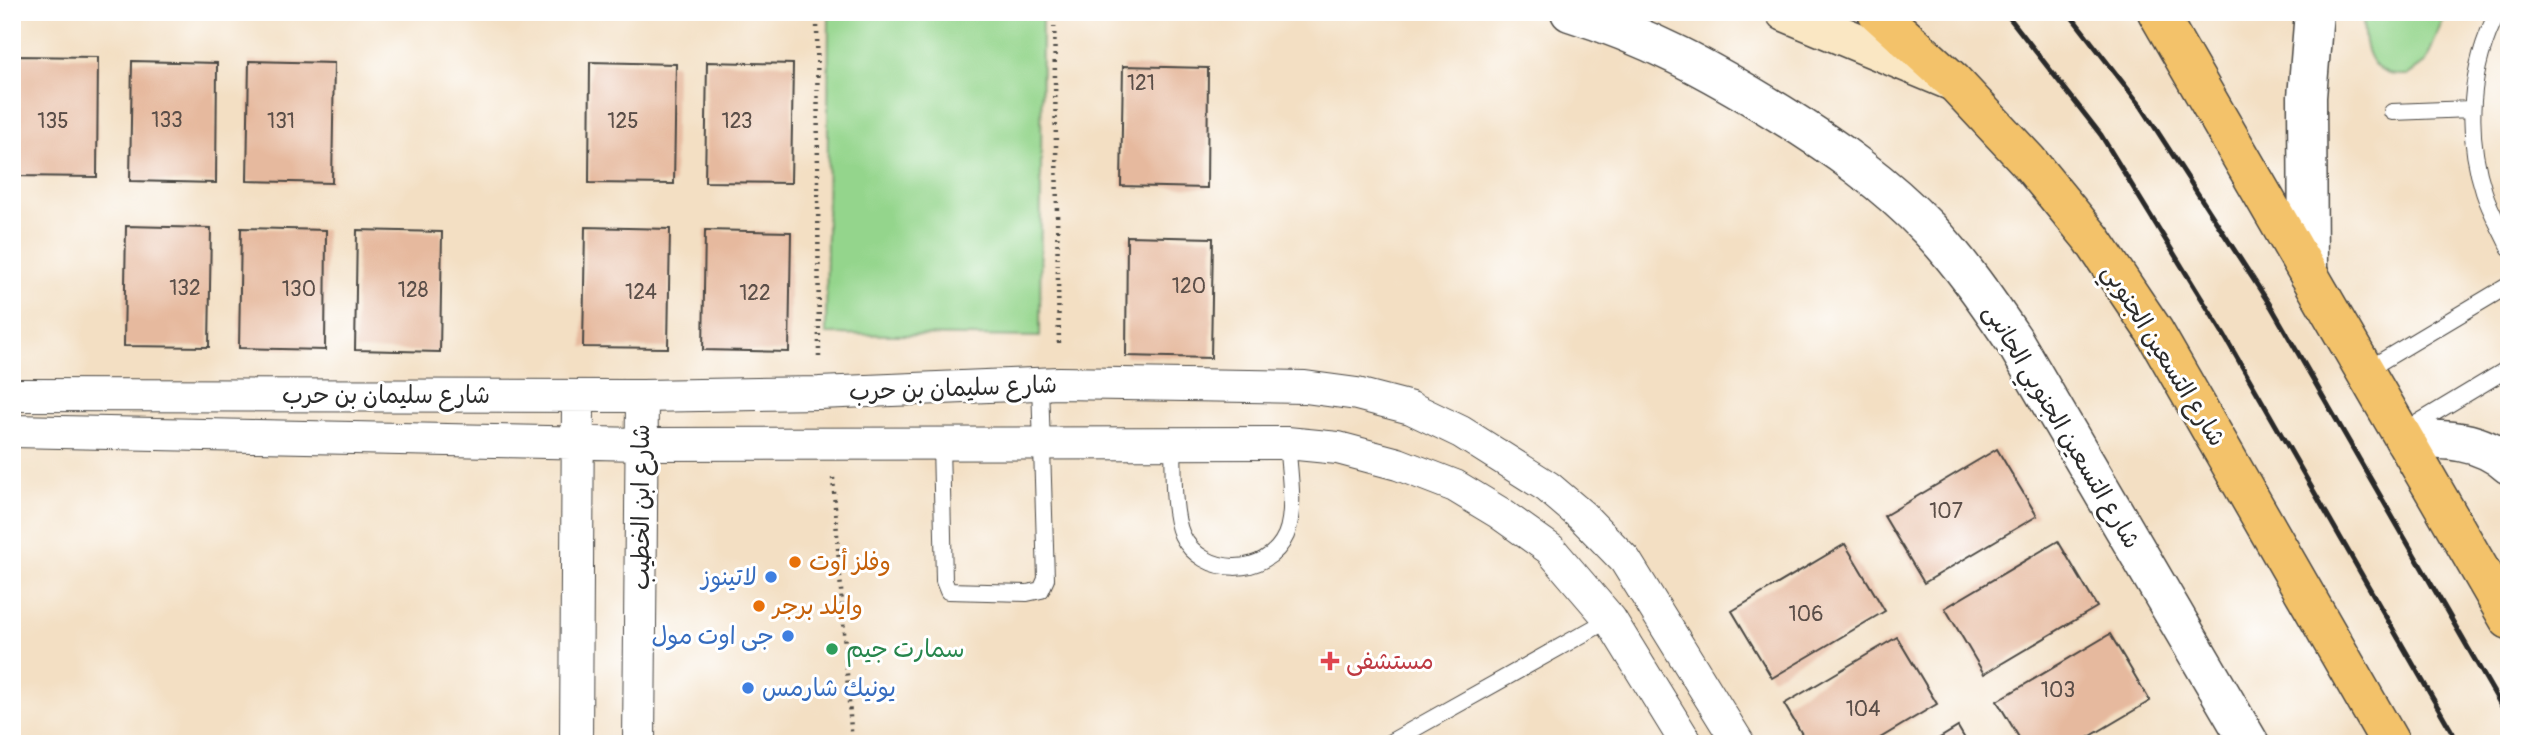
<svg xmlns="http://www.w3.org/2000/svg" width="2521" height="756" font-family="Pangolin,'Playpen Sans Arabic',sans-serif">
	<rect width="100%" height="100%" fill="#fff"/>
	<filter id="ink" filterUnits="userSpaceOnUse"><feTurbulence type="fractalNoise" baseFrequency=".0143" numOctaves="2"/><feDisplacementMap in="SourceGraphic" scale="14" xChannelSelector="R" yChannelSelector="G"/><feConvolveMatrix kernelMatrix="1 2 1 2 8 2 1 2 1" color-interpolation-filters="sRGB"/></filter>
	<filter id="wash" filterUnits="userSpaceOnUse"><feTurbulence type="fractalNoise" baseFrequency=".00686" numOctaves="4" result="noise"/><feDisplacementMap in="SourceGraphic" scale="28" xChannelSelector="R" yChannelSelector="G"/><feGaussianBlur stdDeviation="1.57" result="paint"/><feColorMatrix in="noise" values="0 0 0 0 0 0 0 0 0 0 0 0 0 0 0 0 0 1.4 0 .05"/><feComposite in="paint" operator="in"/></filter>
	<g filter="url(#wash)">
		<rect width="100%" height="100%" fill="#f3dfc3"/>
		<path fill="#94d58c" stroke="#60805c" stroke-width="2" d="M 2363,12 L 2446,12 L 2426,62 L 2408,75 C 2402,75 2391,76 2386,73 C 2363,63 2363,33 2363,12 Z
			M 829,13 L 1042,15 L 1040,337 L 826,334 Z"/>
		<g id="blocks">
			<path fill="#e6b99e" d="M 13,56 L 98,57 L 97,177 L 12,176 Z
				M 132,61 L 217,63 L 216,183 L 130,181 Z
				M 249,61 L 334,63 L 332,183 L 247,181 Z
				M 590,62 L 676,64 L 674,184 L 589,183 Z
				M 707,62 L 793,64 L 791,183 L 705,182 Z
				M 1123,66 L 1208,68 L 1207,188 L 1121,186 Z
				M 126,226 L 211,228 L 209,347 L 124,346 Z
				M 585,227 L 670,229 L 668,348 L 583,347 Z
				M 241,228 L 326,230 L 325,350 L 239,348 Z
				M 357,230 L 442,232 L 440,352 L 355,350 Z
				M 705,230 L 791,232 L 789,352 L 703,350 Z
				M 1127,236 L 1213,238 L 1211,358 L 1126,356 Z
				M 1997,449 L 2037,516 L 1924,583 L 1884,516 Z
				M 2058,541 L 2097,607 L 1984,674 L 1945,608 Z
				M 1845,544 L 1885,611 L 1772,678 L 1732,611 Z
				M 2110,634 L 2150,701 L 2077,744 L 2023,744 L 1997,701 Z
				M 1897,637 L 1937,704 L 1870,744 L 1808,744 L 1784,704 Z
				M 1958,727 L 1968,744 L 1930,744 Z"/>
		</g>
	</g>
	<g filter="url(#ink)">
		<use href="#blocks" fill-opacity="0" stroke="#494642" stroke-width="2"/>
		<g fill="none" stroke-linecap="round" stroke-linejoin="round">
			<defs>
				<path id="service" d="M 2498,12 C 2469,67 2465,133 2484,192 C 2490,211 2501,229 2509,247
					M 2392,112 L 2471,109
					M 2365,371 L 2509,285
					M 2406,430 L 2509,368
					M 941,443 L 944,581 L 948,591 L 1027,593 L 1041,590 L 1046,579 L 1040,383
					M 1173,444 C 1174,470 1172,513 1182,535 C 1202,577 1267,578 1286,535 C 1296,511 1289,469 1287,443
					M 1387,744 L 1610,619"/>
				<path id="minor" d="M 12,395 L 642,396 L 819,393 L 1059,383 L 1305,387 L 1357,394 L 1411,408 L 1461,432 L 1548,487 L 1582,516 L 1625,560 L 1739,744
					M 12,431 L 641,444 L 1287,443 L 1338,448 L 1398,464 L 1455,486 L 1498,512 L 1550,549 L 1610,619 L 1687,744
					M 576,744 L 578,396
					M 639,744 L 642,396"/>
				<path id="tertiary" d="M 1570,12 C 1647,36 1710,70 1779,113 C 1834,147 1885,183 1929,229 C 1961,263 1987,301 2013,339 L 2250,744
					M 2308,273 L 2307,97 L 2314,12
					M 2404,439 C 2441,439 2480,438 2509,465"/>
				<path id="secondary" d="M 1785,12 L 1951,81"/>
				<path id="trunk" d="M 1877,12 L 1953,81 L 2028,161 L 2092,239 L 2154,331 L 2391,744
					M 2157,12 L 2509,620"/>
			</defs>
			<use href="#service" stroke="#494642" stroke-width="18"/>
			<use href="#minor" stroke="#494642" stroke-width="34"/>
			<use href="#tertiary" stroke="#494642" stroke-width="41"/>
			<use href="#secondary" stroke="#494642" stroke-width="41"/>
			<use href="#trunk" stroke="#494642" stroke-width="41"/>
			<path stroke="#494642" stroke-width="4.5" stroke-dasharray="2 5" stroke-linecap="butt" d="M 817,12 L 819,358
				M 1054,12 L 1059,347
				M 833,478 L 852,744"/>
			<use href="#service" stroke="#fff" stroke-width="16"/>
			<use href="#minor" stroke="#fff" stroke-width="32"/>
			<use href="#tertiary" stroke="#fff" stroke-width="38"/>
			<use href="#secondary" stroke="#fae7c3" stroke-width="38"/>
			<use href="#trunk" stroke="#f3c26a" stroke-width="38"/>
			<path stroke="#2b2b2b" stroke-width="5" d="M 2005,12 L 2101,135 L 2224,335 L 2459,744
				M 2068,12 L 2141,106 L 2272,308 L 2509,719"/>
		</g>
	</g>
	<g fill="#e8710a" stroke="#fff" stroke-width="2.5">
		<circle cx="795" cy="562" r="7"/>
		<circle cx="759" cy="606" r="7"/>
	</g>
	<g fill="#3f7fe0" stroke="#fff" stroke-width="2.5">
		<circle cx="771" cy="577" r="7"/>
		<circle cx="788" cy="636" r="7"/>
		<circle cx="748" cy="688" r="7"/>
	</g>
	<circle fill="#2e9e5b" stroke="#fff" stroke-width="2.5" cx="832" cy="649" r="7"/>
	<path fill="#e0444e" stroke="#fff" stroke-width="2.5" d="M1326.5 650.5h7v7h7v7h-7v7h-7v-7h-7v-7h7z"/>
	<g text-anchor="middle" stroke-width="6" stroke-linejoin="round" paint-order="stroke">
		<g font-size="21" fill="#5a4e48">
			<text x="1141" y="90">121</text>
			<text x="167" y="127">133</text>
			<text x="53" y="128">135</text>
			<text x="281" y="128">131</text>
			<text x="623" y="128">125</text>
			<text x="737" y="128">123</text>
			<text x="1189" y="293">120</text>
			<text x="185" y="295">132</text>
			<text x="299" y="296">130</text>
			<text x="413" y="297">128</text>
			<text x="641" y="299">124</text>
			<text x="755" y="300">122</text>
			<text x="1946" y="518">107</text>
			<text x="1806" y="621">106</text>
			<text x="2058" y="697">103</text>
			<text x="1863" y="716">104</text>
		</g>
		<g font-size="24" fill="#2b2b2b" stroke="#fff">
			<text transform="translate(2164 355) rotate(58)" y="8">شارع التسعين الجنوبي</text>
			<text transform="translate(953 388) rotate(-2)" y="8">شارع سليمان بن حرب</text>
			<text x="386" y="403">شارع سليمان بن حرب</text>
			<text transform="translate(2062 426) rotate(59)" y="8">شارع التسعين الجنوبي الجانبى</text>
			<text transform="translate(641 507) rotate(-90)" y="8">شارع ابن الخطيب</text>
		</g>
		<g font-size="24" fill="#c56008" stroke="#fff" text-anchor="start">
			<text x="809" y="570">وفلز أوت</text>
			<text x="773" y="614">وايلد برجر</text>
		</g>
		<g font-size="24" fill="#366cbe" stroke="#fff" text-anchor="end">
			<text x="757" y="585">لاتينوز</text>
			<text x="774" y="644">جى اوت مول</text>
			<text x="762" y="696" text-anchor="start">يونيك شارمس</text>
		</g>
		<g font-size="24" fill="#27864d" stroke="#fff" text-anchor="start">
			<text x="846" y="657">سمارت جيم</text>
		</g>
		<g font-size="24" fill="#be3a42" stroke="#fff" text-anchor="start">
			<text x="1346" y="669">مستشفى</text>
		</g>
	</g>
	<rect width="2521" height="756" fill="none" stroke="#fff" stroke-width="42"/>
</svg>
